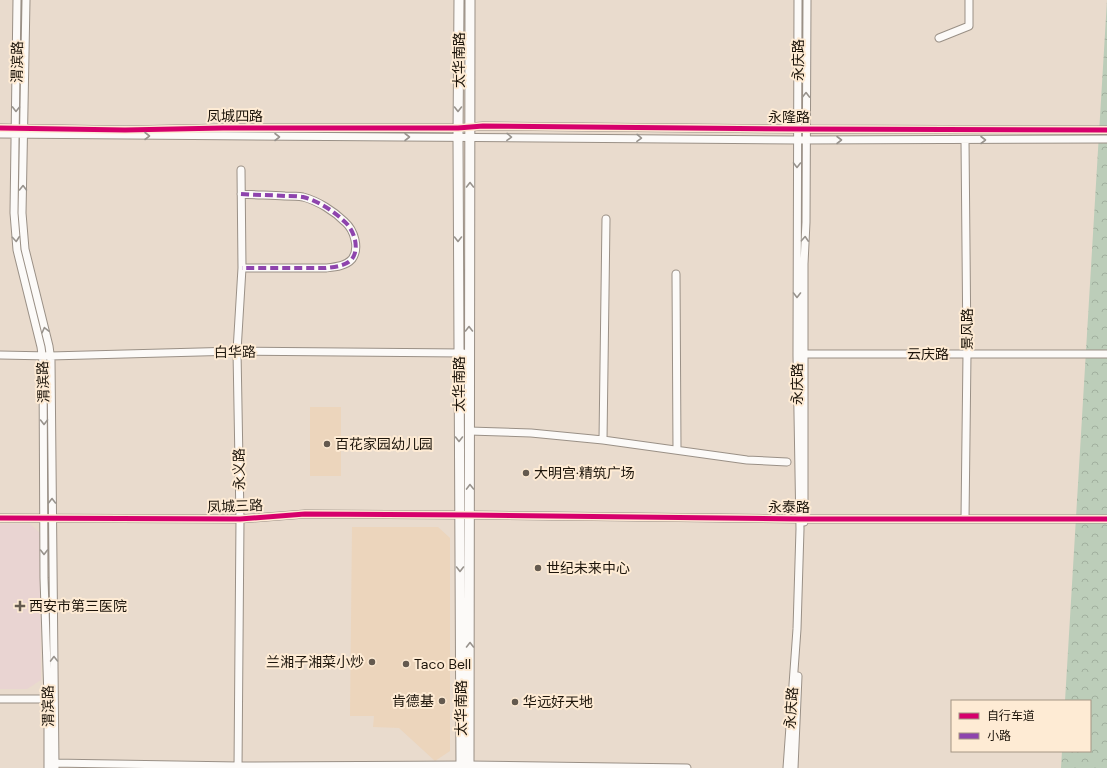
<svg xmlns="http://www.w3.org/2000/svg" width="1107" height="768" font-family="'DM Sans','Noto Sans SC',sans-serif">
	<defs>
		<pattern id="forest-crowns" width="20" height="18" patternUnits="userSpaceOnUse"><rect width="20" height="18" fill="#bccdb9"/><path d="M2 6a3 3 0 1 1 6 0M12 15a3 3 0 1 1 6 0" fill="none" stroke="#a1af9e"/></pattern>
	</defs>
	<rect width="100%" height="100%" fill="#e9dbcd"/>
	<path fill="#ecd5bc" d="M 310,407 L 341,407 L 341,476 L 310,476 Z
		M 352,527 L 438,527 L 450,538 L 450,751 L 435,761 L 399,728 L 373,727 L 374,716 L 350,716 Z"/>
	<path fill="#e9d4d2" d="M 0,524 L 30,524 L 40,533 L 41,680 L 27,689 L 0,689 Z"/>
	<path fill="url(#forest-crowns)" d="M 1107,0 L 1107,768 L 1061,768 L 1062,751 L 1090,751 L 1090,701 L 1065,701 Z"/>
	<g fill="none" stroke-linecap="round" stroke-linejoin="round">
		<defs>
			<path id="minor" d="M 17,0 L 14,213 L 17,250 L 41,347 L 43,362 L 44,578 L 48,698 L 48,768
				M 26,0 L 22,213 L 25,249 L 49,346 L 51,361 L 55,768
				M 939,38 L 969,26 L 969,0
				M 0,128 L 125,130 L 223,128 L 458,128 L 483,126 L 798,129 L 1107,130
				M 0,134 L 797,140 L 1107,139
				M 965,140 L 967,354 L 965,519
				M 241,194 C 256,195 270,195 285,196 C 290,196 297,196 303,197 C 318,201 334,211 345,222 C 354,230 360,248 352,259 C 346,266 335,267 326,268 L 242,268
				M 676,274 L 677,450
				M 799,354 L 1107,354
				M 0,355 L 50,356 L 237,351 L 463,353
				M 469,431 L 531,433 L 603,440 L 747,460 L 787,462
				M 603,440 L 606,219
				M 0,518 L 240,519 L 305,514 L 470,515 L 799,519 L 1107,519
				M 804,522 L 804,264 L 806,222 L 807,0
				M 0,699 L 52,699
				M 52,763 L 238,766 L 469,765 L 687,768
				M 238,768 L 240,519 L 237,351 L 242,268 L 241,170
				M 787,768 L 797,629 L 800,529 L 797,356 L 798,0
				M 794,768 L 798,676"/>
			<path id="major" d="M 459,0 L 458,137 L 461,768
				M 469,768 L 470,0"/>
		</defs>
		<use href="#minor" stroke="#9a9086" stroke-width="9"/>
		<use href="#major" stroke="#9a9086" stroke-width="11"/>
		<use href="#minor" stroke="#fcfaf8" stroke-width="7"/>
		<use href="#major" stroke="#fcfaf8" stroke-width="9"/>
		<path stroke="#8e44ad" stroke-width="4" stroke-dasharray="8 4" stroke-linecap="butt" d="M 241,194 C 256,195 270,195 285,196 C 290,196 297,196 303,197 C 318,201 334,211 345,222 C 354,230 360,248 352,259 C 346,266 335,267 326,268 L 242,268"/>
		<defs>
			<path id="cycleway" d="M 0,128 L 125,130 L 223,128 L 458,128 L 483,126 L 798,129 L 1107,130
				M 0,518 L 240,519 L 305,514 L 470,515 L 799,519 L 1107,519"/>
		</defs>
		<use href="#cycleway" stroke="#feebd4" stroke-width="8"/>
		<use href="#cycleway" stroke="#d6006c" stroke-width="5"/>
	</g>
	<defs><path id="oneway-chevron" d="M-2-3.5L2.5 0L-2 3.5" fill="none" stroke-width="1.6" stroke-linecap="round" stroke-linejoin="round"/></defs>
	<g stroke="#98938d">
		<use href="#oneway-chevron" transform="translate(806 95) rotate(-89)"/>
		<use href="#oneway-chevron" transform="translate(16 109) rotate(91)"/>
		<use href="#oneway-chevron" transform="translate(458 109) rotate(90)"/>
		<use href="#oneway-chevron" transform="translate(147 136)"/>
		<use href="#oneway-chevron" transform="translate(277 137)"/>
		<use href="#oneway-chevron" transform="translate(407 137)"/>
		<use href="#oneway-chevron" transform="translate(509 137) rotate(1)"/>
		<use href="#oneway-chevron" transform="translate(639 138) rotate(1)"/>
		<use href="#oneway-chevron" transform="translate(839 140)"/>
		<use href="#oneway-chevron" transform="translate(983 140)"/>
		<use href="#oneway-chevron" transform="translate(797 165) rotate(90)"/>
		<use href="#oneway-chevron" transform="translate(470 185) rotate(-90)"/>
		<use href="#oneway-chevron" transform="translate(23 188) rotate(-89)"/>
		<use href="#oneway-chevron" transform="translate(16 239) rotate(85)"/>
		<use href="#oneway-chevron" transform="translate(458 239) rotate(90)"/>
		<use href="#oneway-chevron" transform="translate(805 239) rotate(-87)"/>
		<use href="#oneway-chevron" transform="translate(797 295) rotate(90)"/>
		<use href="#oneway-chevron" transform="translate(469 329) rotate(-90)"/>
		<use href="#oneway-chevron" transform="translate(45 330) rotate(-104)"/>
		<use href="#oneway-chevron" transform="translate(44 422) rotate(90)"/>
		<use href="#oneway-chevron" transform="translate(459 439) rotate(90)"/>
		<use href="#oneway-chevron" transform="translate(470 487) rotate(-91)"/>
		<use href="#oneway-chevron" transform="translate(52 501) rotate(-90)"/>
		<use href="#oneway-chevron" transform="translate(44 552) rotate(90)"/>
		<use href="#oneway-chevron" transform="translate(460 569) rotate(90)"/>
		<use href="#oneway-chevron" transform="translate(470 645) rotate(-90)"/>
		<use href="#oneway-chevron" transform="translate(54 659) rotate(-91)"/>
	</g>
	<g fill="#645a4f" stroke="#feebd4" stroke-width="1.5">
		<circle cx="327" cy="444" r="4"/>
		<circle cx="526" cy="473" r="4"/>
		<circle cx="538" cy="568" r="4"/>
		<path d="M18 600h4v4h4v4h-4v4h-4v-4h-4v-4h4z"/>
		<circle cx="372" cy="662" r="4"/>
		<circle cx="406" cy="664" r="4"/>
		<circle cx="442" cy="701" r="4"/>
		<circle cx="515" cy="702" r="4"/>
	</g>
	<g text-anchor="middle" stroke-width="4" stroke-linejoin="round" paint-order="stroke">
		<g font-size="14" fill="#1d150b" stroke="#feebd4">
			<text transform="translate(459 60) rotate(-90)" y="5">太华南路</text>
			<text transform="translate(798 60) rotate(-90)" y="5">永庆路</text>
			<text transform="translate(17 62) rotate(-89)" y="5">渭滨路</text>
			<text x="235" y="121">凤城四路</text>
			<text x="789" y="122">永隆路</text>
			<text transform="translate(967 329) rotate(-90)" y="5">景风路</text>
			<text transform="translate(235 352) rotate(-1)" y="5">白华路</text>
			<text x="928" y="359">云庆路</text>
			<text transform="translate(43 382) rotate(-92)" y="5">渭滨路</text>
			<text transform="translate(459 384) rotate(-90)" y="5">太华南路</text>
			<text transform="translate(797 384) rotate(-90)" y="5">永庆路</text>
			<text transform="translate(239 469) rotate(-91)" y="5">永义路</text>
			<text transform="translate(235 506) rotate(-2)" y="5">凤城三路</text>
			<text x="789" y="512">永泰路</text>
			<text transform="translate(48 706) rotate(-91)" y="5">渭滨路</text>
			<text transform="translate(461 708) rotate(-90)" y="5">太华南路</text>
			<text transform="translate(791 708) rotate(-86)" y="5">永庆路</text>
		</g>
		<g font-size="14" fill="#1d150b" stroke="#feebd4" text-anchor="start">
			<text x="335" y="449">百花家园幼儿园</text>
			<text x="534" y="478">大明宫·精筑广场</text>
			<text x="546" y="573">世纪未来中心</text>
			<text x="29" y="611">西安市第三医院</text>
			<text x="364" y="667" text-anchor="end">兰湘子湘菜小炒</text>
			<text x="414" y="669">Taco Bell</text>
			<text x="434" y="706" text-anchor="end">肯德基</text>
			<text x="523" y="707">华远好天地</text>
		</g>
	</g>
	<rect x="951" y="700" width="140" height="52" fill="#feebd4" stroke="#a49584"/>
	<rect x="959" y="713" width="20" height="6" fill="#d6006c" stroke="#a49584"/>
	<text x="987" y="720" font-size="12" fill="#1d150b">自行车道</text>
	<rect x="959" y="733" width="20" height="6" fill="#8e44ad" stroke="#a49584"/>
	<text x="987" y="740" font-size="12" fill="#1d150b">小路</text>
</svg>
